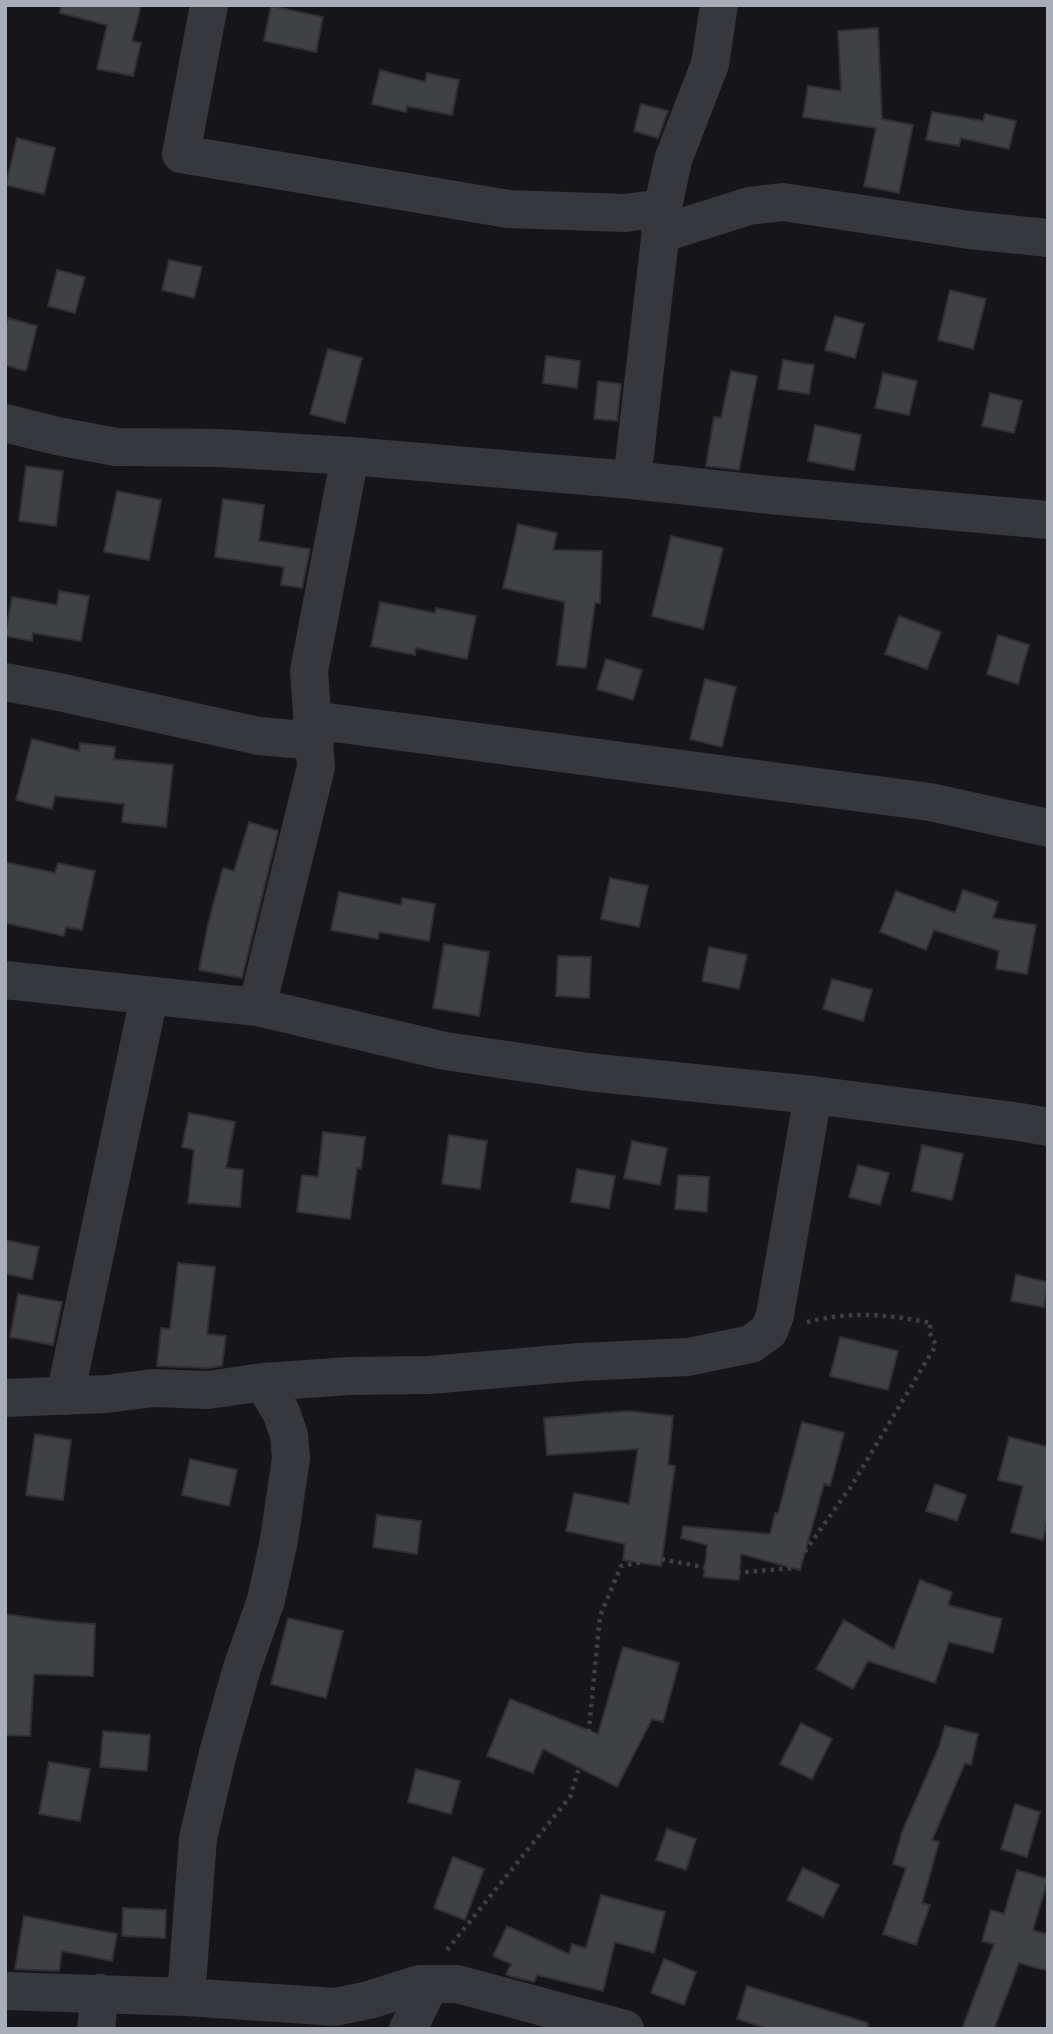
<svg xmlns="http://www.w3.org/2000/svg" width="1053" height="2034" font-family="'Public Sans',sans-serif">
	<rect width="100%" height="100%" fill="#161618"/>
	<path fill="#404145" stroke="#303034" stroke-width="2" d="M 61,5 L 141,5 L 132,41 L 141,43 L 133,76 L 97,69 L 107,25 L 60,13 Z
		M 271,6 L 323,17 L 316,52 L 264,41 Z
		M 878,28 L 882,119 L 913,125 L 899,193 L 864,186 L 876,128 L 803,117 L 808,86 L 841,91 L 838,31 Z
		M 380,70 L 425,82 L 427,73 L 459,80 L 452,115 L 407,106 L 406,112 L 372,104 Z
		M 641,104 L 668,111 L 658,138 L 634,131 Z
		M 932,112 L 983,121 L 985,114 L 1016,121 L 1009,149 L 961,138 L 959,146 L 926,140 Z
		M 17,138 L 55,148 L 44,194 L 6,185 Z
		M 169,260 L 202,267 L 194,298 L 162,290 Z
		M 57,270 L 85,277 L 75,313 L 48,306 Z
		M 950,290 L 986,299 L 973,349 L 938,340 Z
		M 835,316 L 864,324 L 855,358 L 825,350 Z
		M 8,318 L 37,326 L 26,371 L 5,365 L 5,330 Z
		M 328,349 L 362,358 L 345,423 L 310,414 Z
		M 546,356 L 580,361 L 577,388 L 543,383 Z
		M 783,360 L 814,365 L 809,394 L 778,389 Z
		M 731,371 L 757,376 L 739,470 L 706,466 L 714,417 L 721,418 Z
		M 883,373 L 917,381 L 909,415 L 875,408 Z
		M 598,381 L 621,384 L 617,421 L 594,419 Z
		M 990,393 L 1022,401 L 1014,433 L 982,426 Z
		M 815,425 L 861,435 L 854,470 L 808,461 Z
		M 26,466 L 63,471 L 56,526 L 19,521 Z
		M 117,491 L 161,500 L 149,560 L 104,552 Z
		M 223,499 L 264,505 L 259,541 L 310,549 L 302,588 L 281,585 L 284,567 L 215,557 Z
		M 518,524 L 557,533 L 553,550 L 602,551 L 600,603 L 595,603 L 586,668 L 557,665 L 565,602 L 503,588 Z
		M 671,536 L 723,548 L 703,629 L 652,616 Z
		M 59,591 L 89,596 L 81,641 L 33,633 L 32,641 L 5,636 L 12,597 L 57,605 Z
		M 380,602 L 435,613 L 436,608 L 476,616 L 467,659 L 416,648 L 415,655 L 371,646 Z
		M 899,616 L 941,632 L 927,669 L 885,654 Z
		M 998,635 L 1029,645 L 1018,684 L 987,674 Z
		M 606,659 L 642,670 L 633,700 L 597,689 Z
		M 705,679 L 736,687 L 722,747 L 690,739 Z
		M 32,739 L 79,751 L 80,743 L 115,747 L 114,759 L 173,765 L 166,827 L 122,822 L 124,804 L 55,796 L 52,809 L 16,800 Z
		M 249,822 L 278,831 L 242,978 L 199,970 L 208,924 L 223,868 L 234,871 Z
		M 5,862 L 55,873 L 58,863 L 95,871 L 82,930 L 66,927 L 64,936 L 5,923 Z
		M 610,878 L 648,886 L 639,927 L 601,919 Z
		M 963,890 L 998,902 L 993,918 L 1036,925 L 1027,974 L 996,969 L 999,951 L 934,930 L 926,950 L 880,932 L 896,891 L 955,913 Z
		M 339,892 L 401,905 L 402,898 L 435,904 L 429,941 L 379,932 L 378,939 L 331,930 Z
		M 444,944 L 489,952 L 479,1016 L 433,1008 Z
		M 709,947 L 747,955 L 739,989 L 702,981 Z
		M 558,956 L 591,957 L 589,998 L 556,996 Z
		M 832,979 L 872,990 L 863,1021 L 823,1009 Z
		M 189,1113 L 235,1122 L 226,1168 L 243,1170 L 240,1207 L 188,1203 L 194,1150 L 182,1147 Z
		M 323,1132 L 365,1137 L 361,1169 L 357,1168 L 350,1219 L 297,1212 L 302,1175 L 318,1177 Z
		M 449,1135 L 487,1141 L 480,1189 L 442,1184 Z
		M 632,1141 L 667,1148 L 660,1185 L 624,1178 Z
		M 922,1145 L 963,1154 L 952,1200 L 912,1191 Z
		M 858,1165 L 889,1173 L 880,1205 L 849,1197 Z
		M 577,1169 L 615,1176 L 609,1208 L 571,1202 Z
		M 678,1175 L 709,1177 L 707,1212 L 675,1209 Z
		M 5,1240 L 39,1247 L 32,1279 L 5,1274 Z
		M 178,1263 L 215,1267 L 207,1334 L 226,1336 L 222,1366 L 207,1368 L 157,1366 L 161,1328 L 170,1329 Z
		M 1016,1275 L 1048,1282 L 1044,1307 L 1011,1301 Z
		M 18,1294 L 62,1302 L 53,1345 L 10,1337 Z
		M 840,1337 L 898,1351 L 888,1390 L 830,1376 Z
		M 628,1411 L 673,1416 L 668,1465 L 675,1466 L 661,1566 L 623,1560 L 625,1544 L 566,1531 L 574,1493 L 629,1504 L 638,1449 L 547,1455 L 544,1418 Z
		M 802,1422 L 844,1433 L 830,1486 L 824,1484 L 800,1570 L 741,1554 L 739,1580 L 704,1577 L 707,1545 L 681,1538 L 683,1526 L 770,1534 L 775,1513 L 778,1514 Z
		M 35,1434 L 71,1440 L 63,1500 L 26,1495 Z
		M 1009,1437 L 1048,1447 L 1048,1519 L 1043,1540 L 1011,1532 L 1023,1486 L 998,1480 Z
		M 190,1459 L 237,1470 L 229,1506 L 182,1495 Z
		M 935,1484 L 966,1495 L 957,1521 L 926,1511 Z
		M 377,1515 L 421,1521 L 417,1554 L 373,1547 Z
		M 920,1580 L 952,1592 L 948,1605 L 1002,1619 L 993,1653 L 949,1642 L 935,1683 L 868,1661 L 853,1689 L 816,1669 L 844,1620 L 894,1649 Z
		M 5,1614 L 53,1621 L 95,1624 L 93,1676 L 34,1674 L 30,1736 L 5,1735 Z
		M 288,1618 L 343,1631 L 326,1698 L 271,1684 Z
		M 623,1647 L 679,1663 L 663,1722 L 652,1719 L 617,1787 L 543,1749 L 533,1773 L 487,1756 L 510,1699 L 598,1734 Z
		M 801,1723 L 832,1739 L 812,1779 L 780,1764 Z
		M 945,1726 L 978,1734 L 971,1765 L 965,1763 L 932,1840 L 939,1842 L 922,1903 L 930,1905 L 916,1945 L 883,1934 L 906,1868 L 893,1864 L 902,1832 L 939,1747 Z
		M 103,1731 L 150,1735 L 147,1771 L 100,1767 Z
		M 49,1762 L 90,1769 L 80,1821 L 39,1814 Z
		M 416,1769 L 460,1781 L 451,1814 L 408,1802 Z
		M 1015,1804 L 1040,1812 L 1027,1857 L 1001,1849 Z
		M 667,1829 L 696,1839 L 686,1870 L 656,1860 Z
		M 453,1857 L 484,1869 L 465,1920 L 434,1908 Z
		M 803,1868 L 839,1885 L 823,1917 L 787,1900 Z
		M 1017,1870 L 1048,1879 L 1033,1930 L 1048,1934 L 1048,1971 L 1019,1963 L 994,2029 L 962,2029 L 994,1944 L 982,1941 L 991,1910 L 1004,1914 Z
		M 601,1895 L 665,1912 L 654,1953 L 615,1942 L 603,1991 L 537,1975 L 534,1982 L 510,1976 L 506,1974 L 511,1964 L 493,1956 L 507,1926 L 569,1954 L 572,1944 L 586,1948 Z
		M 123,1908 L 166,1910 L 165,1938 L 122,1936 Z
		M 24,1916 L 117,1934 L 112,1961 L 62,1951 L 59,1971 L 15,1969 Z
		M 664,1959 L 696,1972 L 684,2005 L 651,1993 Z
		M 747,1986 L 868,2023 L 867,2029 L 769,2029 L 737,2019 Z"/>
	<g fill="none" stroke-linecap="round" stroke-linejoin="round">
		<path stroke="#3d3f44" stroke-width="4.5" stroke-dasharray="3.5 5" stroke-linecap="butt" d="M 447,1950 L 570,1797 L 588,1739 L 600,1616 L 621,1566 L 660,1559 L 735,1573 L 793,1568 L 852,1485 L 936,1345 L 929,1332 L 931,1323 C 887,1314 851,1311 807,1322"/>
		<path stroke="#37383d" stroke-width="38" d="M 209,5 L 181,154 L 508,209 L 625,213 L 662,208
			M 719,5 L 710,64 L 673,160 L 659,225 L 661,230 L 670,231 L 749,206 L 783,202 L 969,230 L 1048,238
			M 5,423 L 57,436 L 116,447 L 219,448 L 350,456 L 632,480 L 770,495 L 1048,520
			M 632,480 L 661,230
			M 5,682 L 59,692 L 259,736 L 315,741
			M 312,720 L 930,802 L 1048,828
			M 5,980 L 257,1007 L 445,1051 L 588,1072 L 813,1095 L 1020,1122 L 1048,1127
			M 257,1007 L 316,767 L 309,671 L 350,456
			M 65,1396 L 149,997
			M 5,1398 L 106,1394 L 154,1388 L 208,1390 L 263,1382 L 349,1376 L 430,1375 L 580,1362 L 688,1357 L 751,1344 L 769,1331 L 775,1315 L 813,1095
			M 5,1991 L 186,1997 L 335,2007 L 369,2000 L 420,1984 L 457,1984 L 625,2029
			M 186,1997 L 198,1838 L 218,1753 L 242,1668 L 266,1600 L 279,1540 L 291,1458 L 289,1435 L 281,1412 L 263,1382
			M 96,2029 L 100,1993
			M 408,2029 L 430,1984"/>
	</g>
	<rect width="1053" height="2034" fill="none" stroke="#a8adb8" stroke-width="14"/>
</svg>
